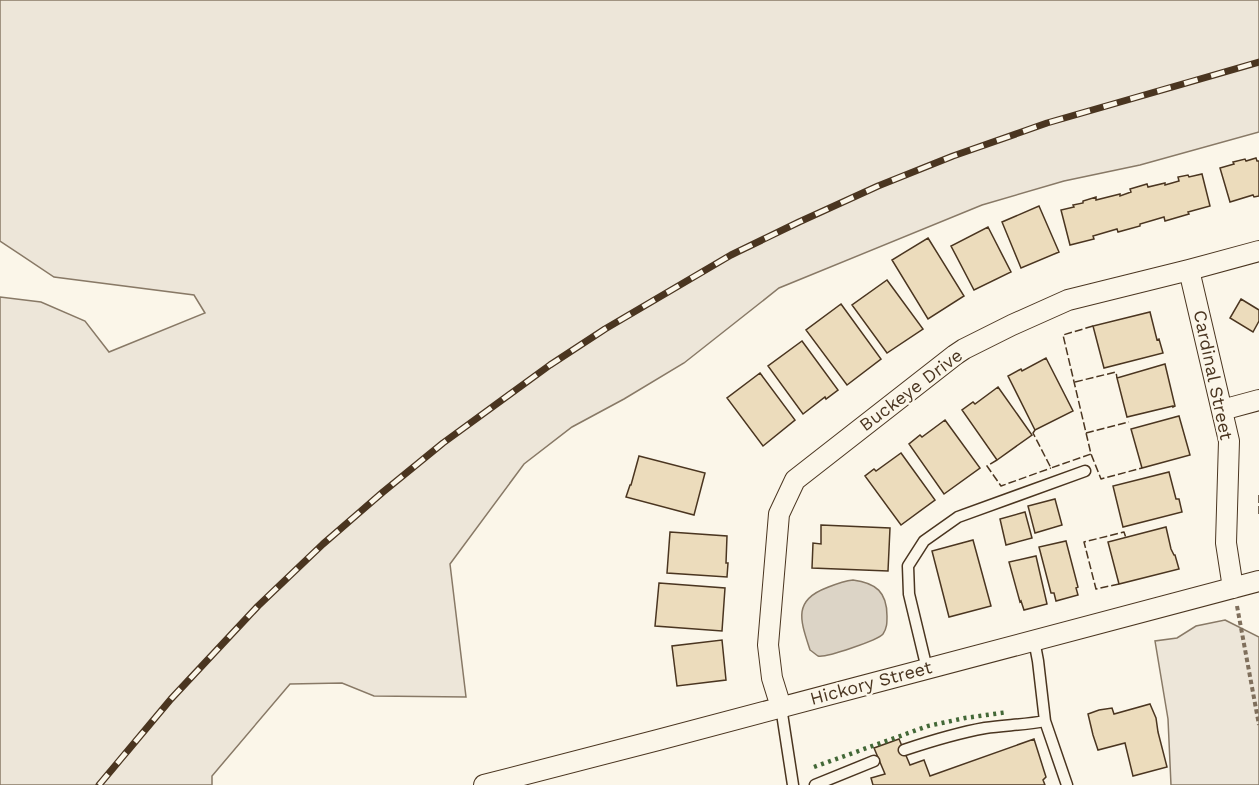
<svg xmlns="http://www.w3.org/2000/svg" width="1259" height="785" font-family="'Work Sans',sans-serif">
	<rect width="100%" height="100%" fill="#fbf6e9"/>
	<path fill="#ede6d9" stroke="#887966" stroke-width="1.5" d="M 0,0 L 1259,0 L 1259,132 L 1140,165 L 1064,181 L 982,205 L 779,288 L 684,363 L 624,399 L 572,427 L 524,464 L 450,564 L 466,697 L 374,696 L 342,683 L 290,684 L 212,776 L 212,785 L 0,785 L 0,297 L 41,302 L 85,321 L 109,352 L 205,313 L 194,295 L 54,277 L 0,241 Z
		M 1225,620 L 1259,637 L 1259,785 L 1171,785 L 1168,719 L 1155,641 L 1177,638 L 1196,626 Z"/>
	<path fill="#dcd4c6" stroke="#887966" stroke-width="1.5" d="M 853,580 C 876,583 887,592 887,616 C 887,623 887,628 883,634 C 878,640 826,658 818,656 C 815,654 813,652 810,650 C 801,622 792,601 826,588 C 836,584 843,581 853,580 Z"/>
	<path fill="#ecdcbc" stroke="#4a3520" stroke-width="1.5" d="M 1256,158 L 1257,161 L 1259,161 L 1259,196 L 1254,197 L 1253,195 L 1230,202 L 1220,168 L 1234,164 L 1233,162 L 1245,159 L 1246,161 Z
		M 1202,174 L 1210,206 L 1188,212 L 1189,214 L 1165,221 L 1164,217 L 1140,224 L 1140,226 L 1118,232 L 1117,229 L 1093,236 L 1094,239 L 1070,245 L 1061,210 L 1074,207 L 1073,205 L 1083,203 L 1083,201 L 1096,197 L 1096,200 L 1120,194 L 1120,196 L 1131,192 L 1130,189 L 1147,184 L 1148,187 L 1165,183 L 1165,185 L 1179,181 L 1178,177 L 1188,175 L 1189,177 Z
		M 1039,206 L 1059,252 L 1021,268 L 1002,222 Z
		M 988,227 L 1011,272 L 974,290 L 951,246 Z
		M 928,238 L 964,296 L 928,319 L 892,260 Z
		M 887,280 L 923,329 L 887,353 L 852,305 Z
		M 1241,299 L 1259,310 L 1259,321 L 1253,332 L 1230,318 Z
		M 841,304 L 881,359 L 847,385 L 806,330 Z
		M 1150,312 L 1157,340 L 1159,339 L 1163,353 L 1104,368 L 1093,326 Z
		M 802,341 L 838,390 L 826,399 L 825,397 L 803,414 L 768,366 Z
		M 1046,358 L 1073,411 L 1035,430 L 1008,376 L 1021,369 L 1022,371 Z
		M 1165,364 L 1175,406 L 1173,407 L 1173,406 L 1127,417 L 1117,378 Z
		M 760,373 L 795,420 L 763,446 L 727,398 Z
		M 998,387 L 1032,435 L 997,460 L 962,410 L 973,402 L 975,404 Z
		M 1179,416 L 1190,455 L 1142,468 L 1131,429 Z
		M 945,420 L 980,468 L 944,494 L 909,444 L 920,435 L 922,437 Z
		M 901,453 L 935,500 L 901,525 L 865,476 L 874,469 L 876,471 Z
		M 639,456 L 705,473 L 694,515 L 626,497 L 630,485 L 631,485 Z
		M 1169,472 L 1176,499 L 1179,499 L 1182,512 L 1123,527 L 1113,486 Z
		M 1055,499 L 1062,525 L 1035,533 L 1028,506 Z
		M 1025,512 L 1032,538 L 1006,545 L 1000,519 Z
		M 821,525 L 890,528 L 888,571 L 812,568 L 813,543 L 821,544 Z
		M 1166,527 L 1171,549 L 1174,555 L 1175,555 L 1179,569 L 1119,584 L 1108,542 Z
		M 670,532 L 727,536 L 726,563 L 728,563 L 727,577 L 667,573 Z
		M 973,540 L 991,606 L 949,617 L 932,551 Z
		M 1066,541 L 1078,587 L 1076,588 L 1078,595 L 1056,601 L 1054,593 L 1051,593 L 1039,547 Z
		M 1036,556 L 1047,604 L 1024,610 L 1021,601 L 1020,602 L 1009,562 Z
		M 659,583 L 725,588 L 722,631 L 655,626 Z
		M 722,640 L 726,680 L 677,686 L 672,646 Z
		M 1150,704 L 1156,718 L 1158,732 L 1167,767 L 1133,776 L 1125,743 L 1098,750 L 1093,735 L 1088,714 L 1099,710 L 1112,708 L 1114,714 Z
		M 899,739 L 910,765 L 924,760 L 930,776 L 1034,739 L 1046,777 L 1043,780 L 1045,785 L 873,785 L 871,778 L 885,774 L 874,748 Z"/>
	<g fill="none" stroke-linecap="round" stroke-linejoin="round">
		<defs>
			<path id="service" d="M 927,669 L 909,594 L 908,566 L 924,541 L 958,517 L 1085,471
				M 781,707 L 793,785
				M 1045,721 L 1067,785
				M 904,750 C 931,741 957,733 985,728 C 1005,725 1025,725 1045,721 L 1038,661 L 1034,640
				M 815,785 L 874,761"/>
			<path id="minor" d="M 1189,270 L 1229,441 L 1226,543 L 1233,588
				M 1222,410 L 1259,400
				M 781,707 L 772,678 L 768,645 L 779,514 L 795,480 L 955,355 L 964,349 L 1012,325 L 1068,300 L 1189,270 L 1259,251
				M 484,785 L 658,740 L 1259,581"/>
		</defs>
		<use href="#service" stroke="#4a3520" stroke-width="13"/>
		<use href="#minor" stroke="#4a3520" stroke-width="22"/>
		<path stroke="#7f6f5c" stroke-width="4" stroke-dasharray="4.5 3" stroke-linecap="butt" d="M 1237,606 L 1259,725"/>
		<use href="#service" stroke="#fbf6e9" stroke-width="10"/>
		<use href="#minor" stroke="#fbf6e9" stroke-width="20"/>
		<defs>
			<path id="rail" d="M 99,785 L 171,699 L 258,606 L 323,544 L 383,492 L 443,443 L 550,365 L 605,329 L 731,255 L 799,222 L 878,186 L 953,156 L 1047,123 L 1259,62"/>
		</defs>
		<use href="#rail" stroke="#4a3520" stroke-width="7"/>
		<use href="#rail" stroke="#fbf6e9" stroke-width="4.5" stroke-dasharray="14" stroke-linecap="butt"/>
		<path stroke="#436837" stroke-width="4.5" stroke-dasharray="3 4.5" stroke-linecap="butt" d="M 814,767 L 928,726 L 965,718 L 1008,712"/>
		<path stroke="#4a3520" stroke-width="1.5" stroke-dasharray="8 3" stroke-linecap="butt" d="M 1093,326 L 1063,335 L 1091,454 L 1101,479 L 1142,468
			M 1075,382 L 1116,372 L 1117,378
			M 1035,430 L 1033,433 L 1051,468 L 1091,454
			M 1086,433 L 1129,422
			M 997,460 L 987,466 L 1001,486 L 1051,468
			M 1259,495 L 1259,517
			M 1119,584 L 1096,589 L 1084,542 L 1124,532 L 1126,538"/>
	</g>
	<g text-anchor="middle" stroke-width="4.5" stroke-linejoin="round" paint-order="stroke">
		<g font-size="18" fill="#4a3520" stroke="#fbf6e9">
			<text transform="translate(1213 375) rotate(78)" y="6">Cardinal Street</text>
			<text transform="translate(911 390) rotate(-37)" y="6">Buckeye Drive</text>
			<text transform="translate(871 683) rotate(-15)" y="6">Hickory Street</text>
		</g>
	</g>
</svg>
